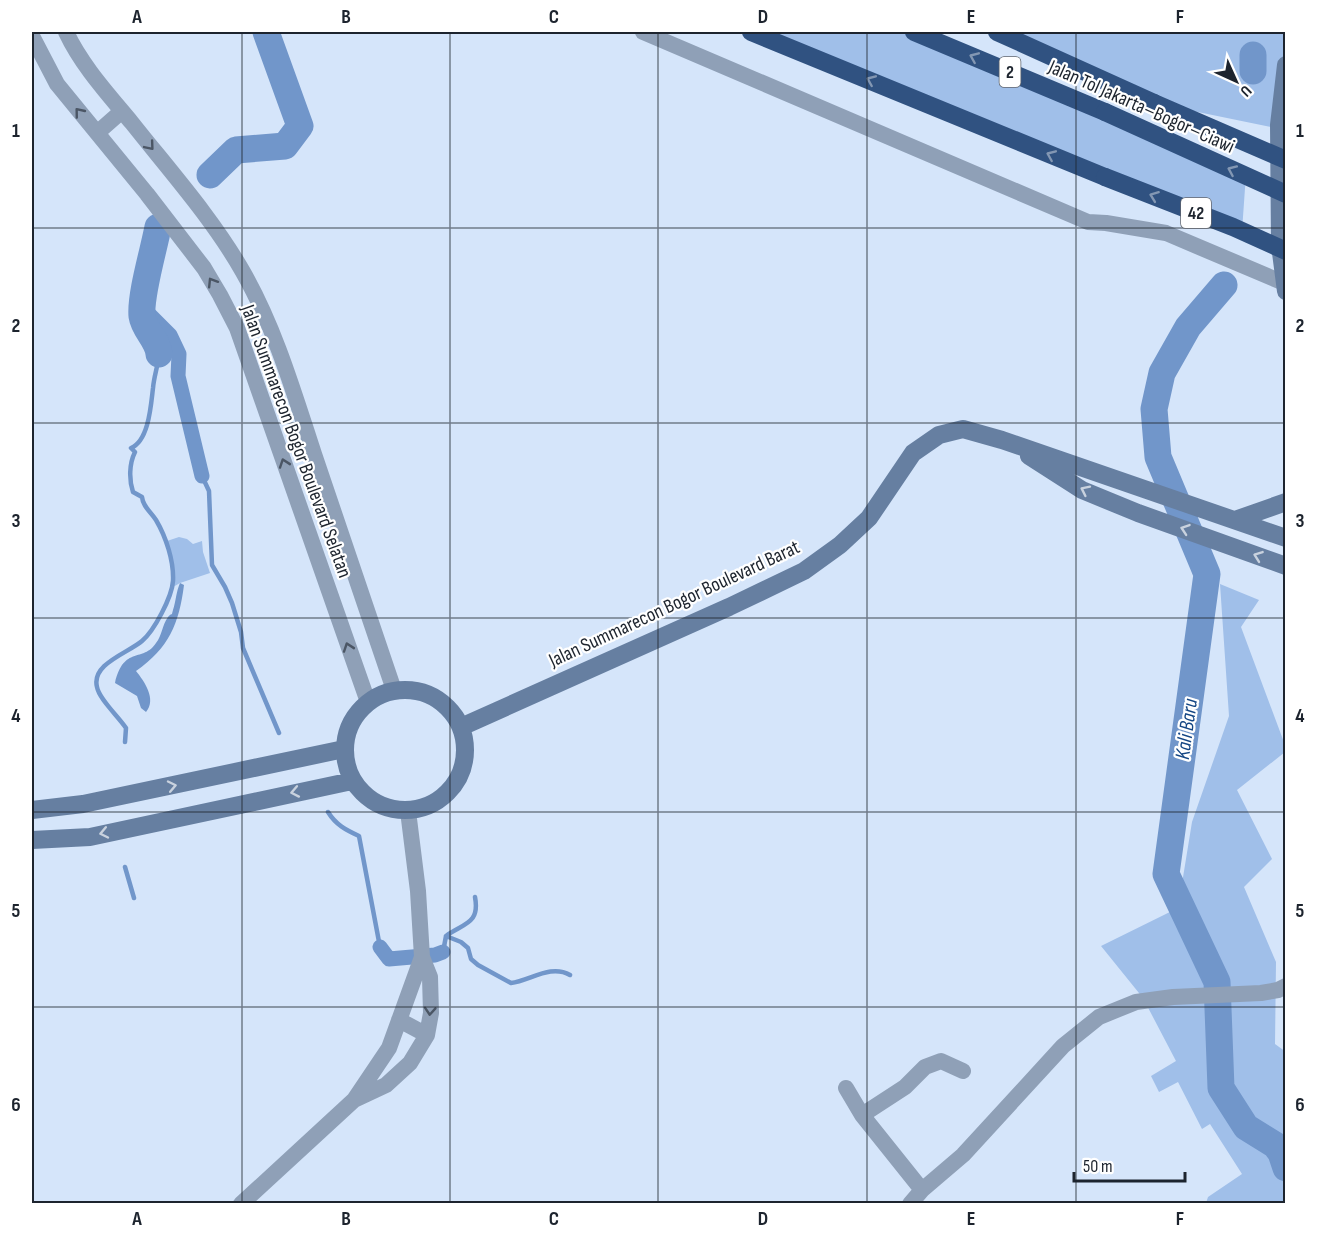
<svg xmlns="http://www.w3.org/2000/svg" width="1317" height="1235" font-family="'Sofia Sans Condensed',sans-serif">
	<rect width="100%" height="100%" fill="#d5e5fa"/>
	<path fill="#a0bfe9" d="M 751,32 L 914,32 L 1246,174 L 1242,231 Z
		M 997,32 L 1285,32 L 1285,130 L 1154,103 Z
		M 179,537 L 187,539 L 193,544 L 202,541 L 203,552 L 210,573 L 180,583 L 173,587 C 178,572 171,555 167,541 Z
		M 1220,584 L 1259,600 L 1241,627 L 1285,745 L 1285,752 L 1237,790 L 1272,859 L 1244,887 L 1276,962 L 1275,1044 L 1286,1052 L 1285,1203 L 1206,1203 L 1208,1197 L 1242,1174 L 1210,1124 L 1202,1129 L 1178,1082 L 1159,1092 L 1151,1076 L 1176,1061 L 1143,998 L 1101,946 L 1178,908 L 1192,822 L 1229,716 Z"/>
	<path fill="#7196ca" d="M 180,583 L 184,585 C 179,624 169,648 136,671 C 144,681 157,699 146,712 L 141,708 L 137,696 L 115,683 C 124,645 143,663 156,643 C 162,636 162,625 168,617 C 173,611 171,618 173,610 C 176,601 176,592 180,583 Z"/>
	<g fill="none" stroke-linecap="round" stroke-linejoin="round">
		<path stroke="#7196ca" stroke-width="4.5" d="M 202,476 L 209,491 L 212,565 L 225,587 L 232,603 L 241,632 L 243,648 L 279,733
			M 125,742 L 126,728 C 118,716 99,699 97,687 C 91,664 128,653 142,641 C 154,631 172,597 173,581 C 174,561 166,537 156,520 C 151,512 143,507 142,497 L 133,492 C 129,480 129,464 135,452 L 131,448 C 149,441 151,404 153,388 C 154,376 158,366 159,354
			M 328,812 C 336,825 346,830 359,836 L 380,947
			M 125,867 L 134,898
			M 446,936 C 464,923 480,924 475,897
			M 443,952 L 446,936 L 461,942 L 468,948 L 471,959 L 478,965 L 511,983 C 531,980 551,964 570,975"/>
		<path stroke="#7196ca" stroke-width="15" d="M 142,307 L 170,335 L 179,354 L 178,376 L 202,476
			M 380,947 L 389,959 L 435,955 L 443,952"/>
		<path stroke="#7196ca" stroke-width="27" d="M 1253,71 L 1253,55
			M 210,175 L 236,150 L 285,146 L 300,126 L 266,32
			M 158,227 C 154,249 140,295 142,316 C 144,330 158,340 159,354
			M 1224,285 L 1188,327 L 1162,373 L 1154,409 L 1158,457 L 1207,574 L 1166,874 L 1217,982 L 1221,1088 L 1246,1127 L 1275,1145 L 1281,1153 L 1286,1168"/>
		<path stroke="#8fa0b7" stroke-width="16" d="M 66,32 C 82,66 108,94 132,123 C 170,171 213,219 243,272 C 275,328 294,393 314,454 C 341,532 367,611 394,690
			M 643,32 L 1088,222 L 1106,223 L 1166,233 L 1284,283
			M 32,36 L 57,84 L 147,194 L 204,268 L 220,295 L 237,328 L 368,702
			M 97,133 L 122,111
			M 399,1020 L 427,1035
			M 846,1088 L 862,1115 L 922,1190
			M 354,1100 L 386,1085 L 410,1063 L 427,1035 L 431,1013 L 430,977 L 422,957 L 418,891 L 408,811
			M 862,1115 L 905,1087 L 925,1067 L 941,1061 L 963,1071
			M 241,1204 L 354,1100 L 389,1048 L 422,957
			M 910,1204 L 922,1190 L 963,1155 L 1063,1046 L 1099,1017 L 1136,1002 L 1173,997 L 1261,993 L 1278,990 L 1286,986"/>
		<path stroke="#667fa1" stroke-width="18" d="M 1286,65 L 1279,125 L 1280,245 L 1286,291
			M 1029,456 L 1082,490 L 1138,513 L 1286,566
			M 1235,520 L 1286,502
			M345 750a60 60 0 1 1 120 0a60 60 0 1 1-120 0Z
			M 461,727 L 729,607 L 804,571 L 840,545 L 869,518 L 913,453 L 939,435 L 963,429 L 1002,440 L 1286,538
			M 32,810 L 83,804 L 344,749
			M 32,840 L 90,837 L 352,781"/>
		<path stroke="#305281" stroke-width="18" d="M 751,32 L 1105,177
			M 914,32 L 1105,112
			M 997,32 L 1154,103"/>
		<path stroke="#305281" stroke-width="18" d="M 1154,103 L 1286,160
			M 1105,112 L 1286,194
			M 1105,177 L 1233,227 L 1286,251"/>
	</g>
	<defs><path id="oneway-chevron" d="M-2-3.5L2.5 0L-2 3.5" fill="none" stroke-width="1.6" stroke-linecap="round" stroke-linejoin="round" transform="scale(1.5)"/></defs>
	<g stroke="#8397b3">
		<use href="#oneway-chevron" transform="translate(974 57) rotate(-157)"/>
		<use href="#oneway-chevron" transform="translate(871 80) rotate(-157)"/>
		<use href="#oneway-chevron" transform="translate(1051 155) rotate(-157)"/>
		<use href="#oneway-chevron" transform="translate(1232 170) rotate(-156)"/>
		<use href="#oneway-chevron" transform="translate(1154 196) rotate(-159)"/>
	</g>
	<g stroke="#4b5665">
		<use href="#oneway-chevron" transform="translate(79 112) rotate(-129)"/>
		<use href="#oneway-chevron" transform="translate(150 146) rotate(50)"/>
		<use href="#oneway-chevron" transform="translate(212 282) rotate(-122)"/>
		<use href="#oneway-chevron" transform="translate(284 463) rotate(-109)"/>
		<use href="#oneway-chevron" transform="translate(348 647) rotate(-109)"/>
		<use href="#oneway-chevron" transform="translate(430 1011) rotate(94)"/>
	</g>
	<g stroke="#c9d2de">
		<use href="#oneway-chevron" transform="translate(1085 490) rotate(-154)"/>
		<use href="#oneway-chevron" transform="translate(1185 529) rotate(-161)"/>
		<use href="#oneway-chevron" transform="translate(1258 556) rotate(-160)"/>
		<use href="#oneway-chevron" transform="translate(172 786) rotate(-12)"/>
		<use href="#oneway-chevron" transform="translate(295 792) rotate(169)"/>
		<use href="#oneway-chevron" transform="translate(104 833) rotate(168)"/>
	</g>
	<path fill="none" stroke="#1d242e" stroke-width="1.5" stroke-opacity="0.55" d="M 242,32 L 242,1204M 450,32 L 450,1204M 658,32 L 658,1204M 867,32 L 867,1204M 1076,32 L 1076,1204M 32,228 L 1286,228M 32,423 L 1286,423M 32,618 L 1286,618M 32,812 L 1286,812M 32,1007 L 1286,1007"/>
	<g text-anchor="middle" stroke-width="4.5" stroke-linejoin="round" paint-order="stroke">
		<g fill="#fff" stroke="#61666d" stroke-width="1.5">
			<rect x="999.5" y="57" width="21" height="30" rx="4.5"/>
			<rect x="1181" y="198" width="30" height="30" rx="4.5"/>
		</g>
		<g font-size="18" font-weight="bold" fill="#1d242e">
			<text x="1010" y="78">2</text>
			<text x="1196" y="219">42</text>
		</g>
		<g font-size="20" fill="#1d242e" stroke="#fff">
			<text transform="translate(1142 106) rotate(24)" y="7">Jalan Tol Jakarta–Bogor–Ciawi</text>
			<text transform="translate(297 441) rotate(70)" y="7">Jalan Summarecon Bogor Boulevard Selatan</text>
			<text transform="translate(674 603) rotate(-25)" y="7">Jalan Summarecon Bogor Boulevard Barat</text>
		</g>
		<g font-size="21" font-style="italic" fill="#144684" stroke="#fff">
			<text transform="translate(1186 729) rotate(-82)" y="7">Kali Baru</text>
		</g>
	</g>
	<rect width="1317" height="1235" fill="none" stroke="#ffffff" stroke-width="66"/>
	<g transform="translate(1236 81) rotate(135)" stroke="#ffffff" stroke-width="4.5" paint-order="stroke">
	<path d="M0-4.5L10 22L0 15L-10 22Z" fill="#1d242e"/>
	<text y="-9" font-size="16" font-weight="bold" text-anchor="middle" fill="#1d242e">U</text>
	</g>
	<path d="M1074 1172v9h111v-9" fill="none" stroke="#1d242e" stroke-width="3"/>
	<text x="1083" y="1172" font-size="18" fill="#1d242e" stroke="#ffffff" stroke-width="4.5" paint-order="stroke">50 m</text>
	<rect x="33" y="33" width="1251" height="1169" fill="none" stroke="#1d242e" stroke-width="2"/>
	<g font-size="20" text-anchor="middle" font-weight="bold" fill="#1d242e">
		<text x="137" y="23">A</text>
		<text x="346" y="23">B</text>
		<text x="554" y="23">C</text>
		<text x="763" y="23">D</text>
		<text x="971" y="23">E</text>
		<text x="1180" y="23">F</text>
		<text x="16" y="137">1</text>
		<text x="1300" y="137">1</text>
		<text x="16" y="332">2</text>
		<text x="1300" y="332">2</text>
		<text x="16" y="527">3</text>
		<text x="1300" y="527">3</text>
		<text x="16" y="722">4</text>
		<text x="1300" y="722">4</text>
		<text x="16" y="917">5</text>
		<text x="1300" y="917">5</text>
		<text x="16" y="1111">6</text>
		<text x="1300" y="1111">6</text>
		<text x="137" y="1225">A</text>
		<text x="346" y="1225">B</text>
		<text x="554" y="1225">C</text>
		<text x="763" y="1225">D</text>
		<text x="971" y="1225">E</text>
		<text x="1180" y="1225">F</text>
	</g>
</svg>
